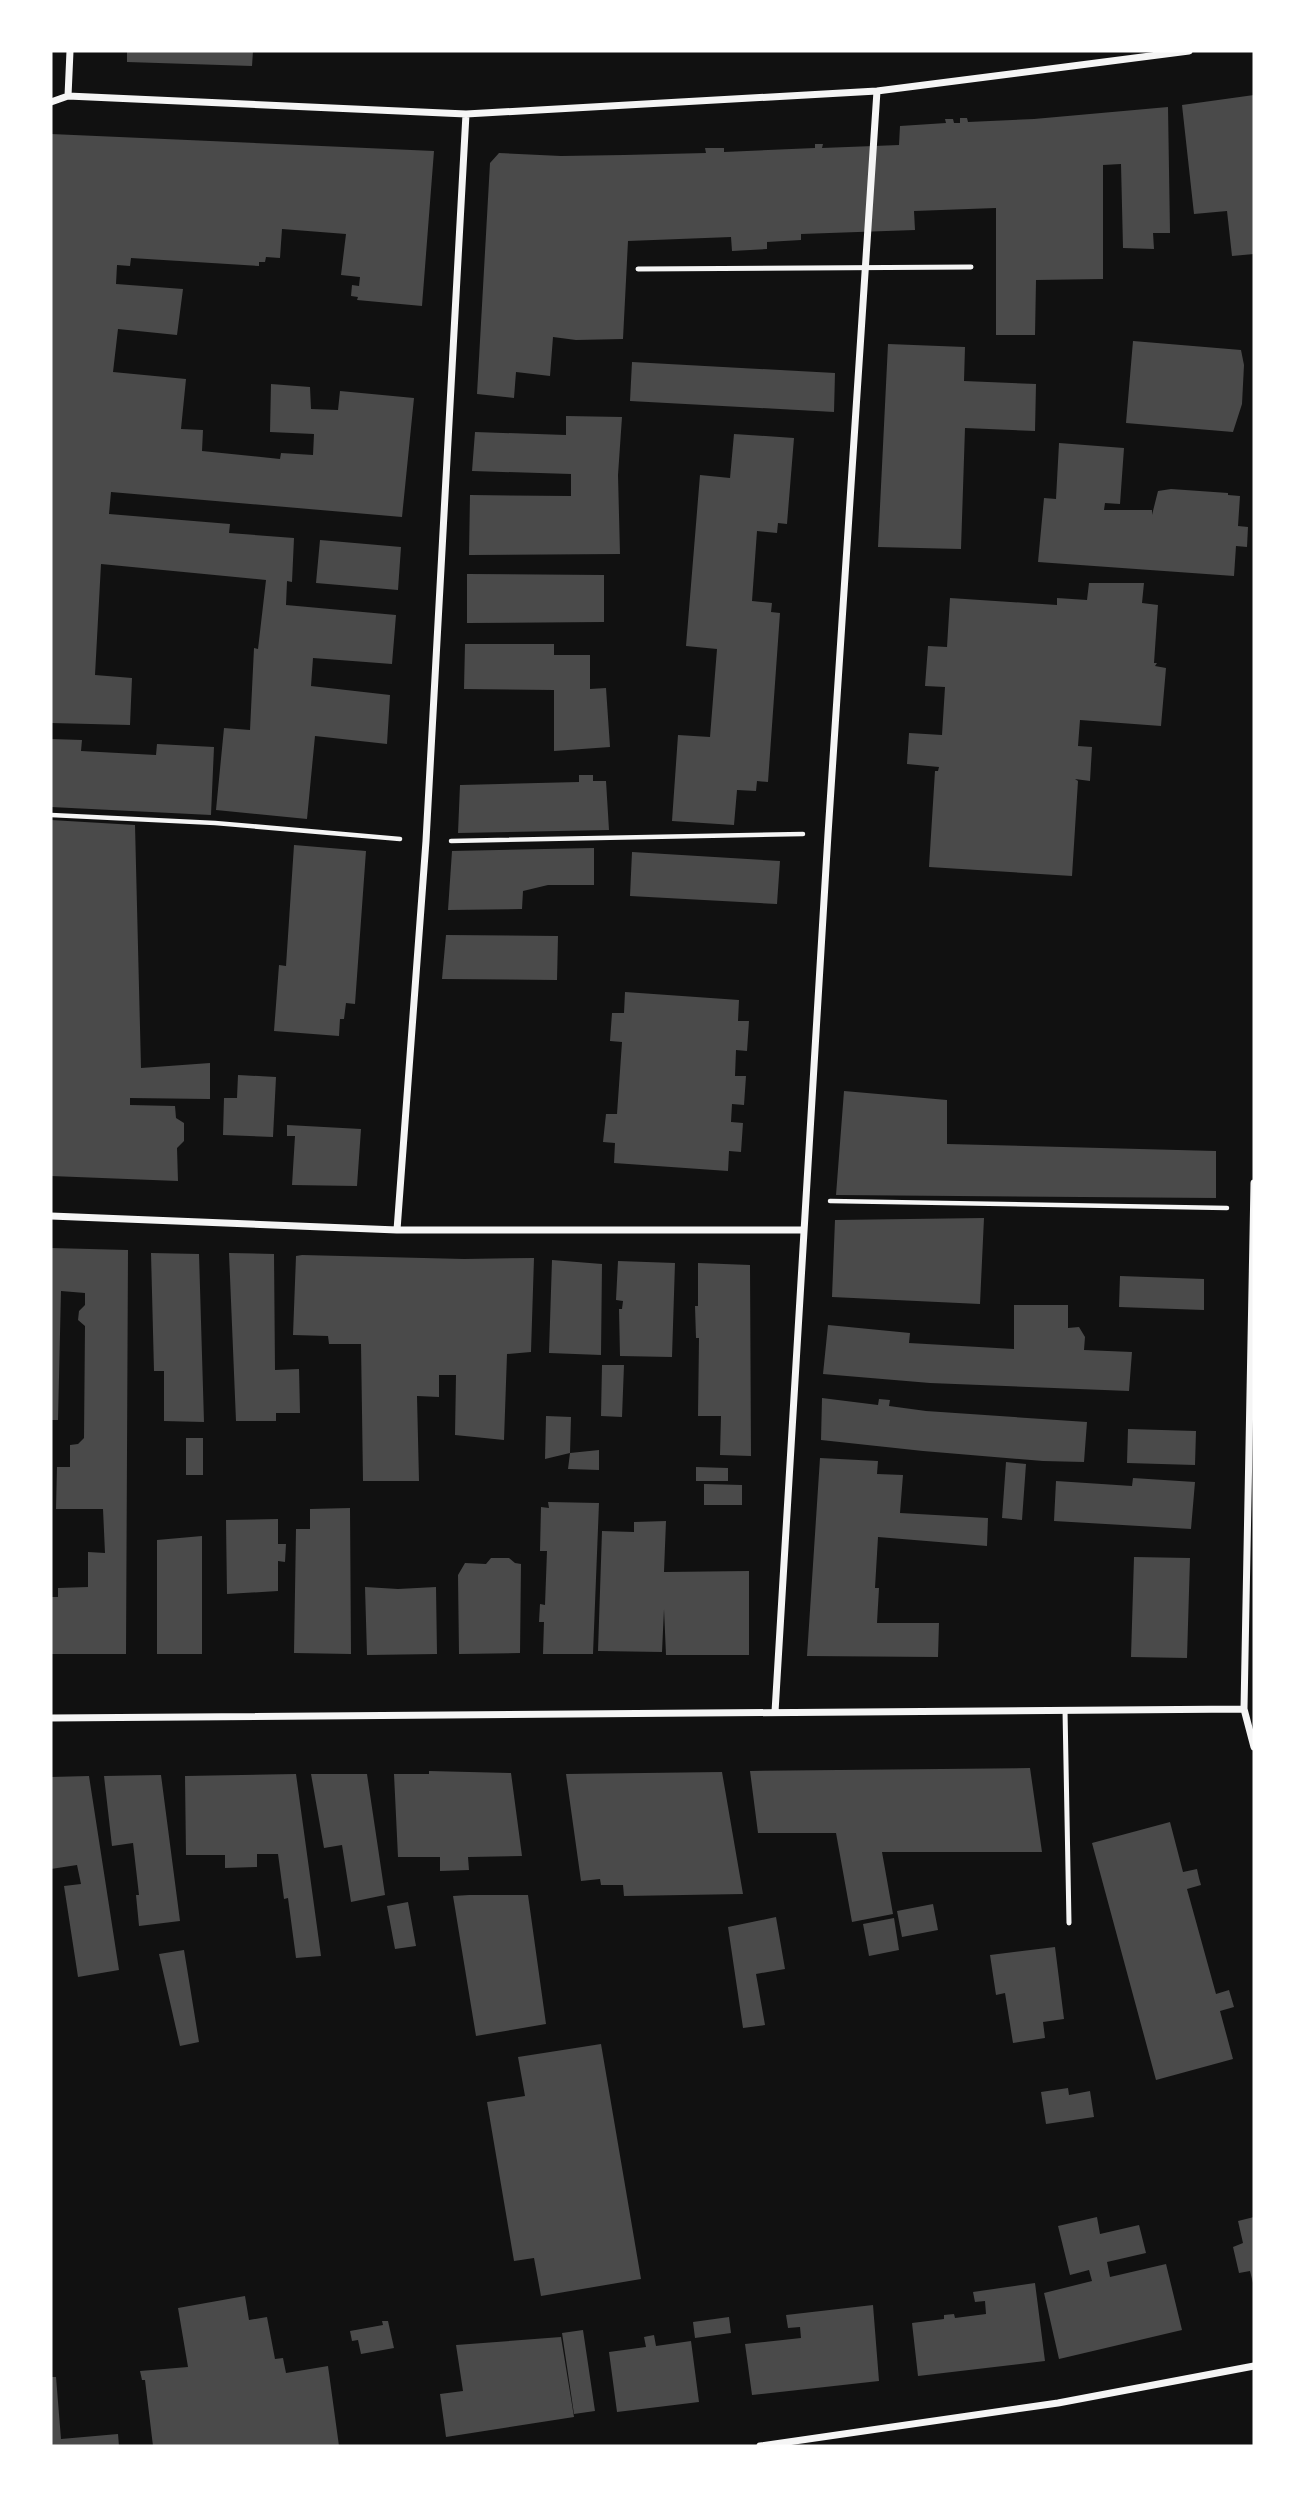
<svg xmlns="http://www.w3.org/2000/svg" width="1305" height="2497" font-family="Rubik,sans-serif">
	<rect width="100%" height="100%" fill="#111"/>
	<path fill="#4a4a4a" d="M 127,51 L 253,51 L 252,66 L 127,62 Z
		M 1254,95 L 1254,254 L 1232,256 L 1227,211 L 1194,214 L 1182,105 Z
		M 1168,107 L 1170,233 L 1153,233 L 1154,249 L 1123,248 L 1121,164 L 1103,165 L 1103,279 L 1036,280 L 1035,335 L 996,335 L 996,208 L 914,211 L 915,230 L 801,234 L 801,240 L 767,242 L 767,249 L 732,251 L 731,237 L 628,241 L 623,339 L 576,340 L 553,337 L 550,376 L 516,372 L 514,398 L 477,394 L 490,163 L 499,153 L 561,156 L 624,155 L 706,153 L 705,148 L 724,148 L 724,152 L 815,148 L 815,144 L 823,144 L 822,148 L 899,145 L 900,126 L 946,123 L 945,119 L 953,119 L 954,123 L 960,123 L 960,118 L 967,118 L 968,122 L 1034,119 Z
		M 51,134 L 434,151 L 422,306 L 357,300 L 358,297 L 351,296 L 352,285 L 359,286 L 360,277 L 341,275 L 346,234 L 282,229 L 280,258 L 266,257 L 265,262 L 259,262 L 259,266 L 131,258 L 130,266 L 117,265 L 116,284 L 183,289 L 177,335 L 118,329 L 113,372 L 186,379 L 181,429 L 203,430 L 202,451 L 280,459 L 281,453 L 313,455 L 314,434 L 270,432 L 271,384 L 310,387 L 311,409 L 338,410 L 340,391 L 414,398 L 402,517 L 111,492 L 109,514 L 230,524 L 229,533 L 294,538 L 292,582 L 287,581 L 286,605 L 396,615 L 392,664 L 313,658 L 311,686 L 390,695 L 387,744 L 315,736 L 307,819 L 216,810 L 224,728 L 250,730 L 254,648 L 258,649 L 266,580 L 101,564 L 95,675 L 132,678 L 130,725 L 51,723 Z
		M 1133,341 L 1241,350 L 1244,365 L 1242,404 L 1233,432 L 1126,423 Z
		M 888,344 L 965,347 L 964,381 L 1036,384 L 1035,431 L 965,428 L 961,549 L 878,547 Z
		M 632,362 L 835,373 L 834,412 L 630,401 Z
		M 566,416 L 622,417 L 618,475 L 620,554 L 469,555 L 470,495 L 571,496 L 571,474 L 472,471 L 475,432 L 566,435 Z
		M 734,434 L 794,438 L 787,524 L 778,523 L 777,533 L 757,531 L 752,601 L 772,603 L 771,612 L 780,613 L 768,782 L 757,781 L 756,791 L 737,790 L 734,825 L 672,821 L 678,735 L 710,737 L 717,649 L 686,646 L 700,475 L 730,478 Z
		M 1059,443 L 1124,448 L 1120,504 L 1105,503 L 1104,510 L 1152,510 L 1152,515 L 1158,491 L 1171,489 L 1228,493 L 1228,495 L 1240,496 L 1238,526 L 1248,527 L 1247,547 L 1236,546 L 1234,576 L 1038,562 L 1044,498 L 1056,499 Z
		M 320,540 L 401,547 L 398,590 L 316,583 Z
		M 467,574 L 604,575 L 604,622 L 467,623 Z
		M 1089,583 L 1144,583 L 1142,603 L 1158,605 L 1154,663 L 1157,663 L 1155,666 L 1166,668 L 1161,726 L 1080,720 L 1078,746 L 1092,747 L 1090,781 L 1075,779 L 1078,781 L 1072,876 L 929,867 L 935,771 L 938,771 L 939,767 L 907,764 L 909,733 L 942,735 L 945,687 L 925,686 L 928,646 L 947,647 L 950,598 L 1057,605 L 1057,598 L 1087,600 Z
		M 465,644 L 554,644 L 554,655 L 590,655 L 590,689 L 606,688 L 610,747 L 554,751 L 554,690 L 464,689 Z
		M 51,739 L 82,740 L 81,751 L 156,755 L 157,744 L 214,747 L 211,815 L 51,807 Z
		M 579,775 L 593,775 L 593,781 L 606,781 L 609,830 L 458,833 L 460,785 L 579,782 Z
		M 51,820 L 135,825 L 141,1068 L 210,1063 L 210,1099 L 130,1098 L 130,1105 L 175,1106 L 176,1118 L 184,1123 L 184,1141 L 177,1148 L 178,1181 L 51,1176 Z
		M 294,845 L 366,851 L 355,1004 L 346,1003 L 344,1019 L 340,1019 L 339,1036 L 274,1031 L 279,965 L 286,966 Z
		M 594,848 L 594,885 L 548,885 L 523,891 L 522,909 L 448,910 L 452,851 Z
		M 632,852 L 780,861 L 777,904 L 630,896 Z
		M 446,935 L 558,936 L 557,980 L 442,979 Z
		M 625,992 L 739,1000 L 738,1021 L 749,1021 L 747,1051 L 736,1050 L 735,1076 L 746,1076 L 744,1105 L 732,1104 L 731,1122 L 743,1123 L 741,1152 L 729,1151 L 728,1171 L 614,1163 L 615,1143 L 603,1142 L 606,1114 L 617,1114 L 622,1042 L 610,1041 L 612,1013 L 624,1013 Z
		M 238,1075 L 276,1077 L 273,1137 L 223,1135 L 224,1098 L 237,1098 Z
		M 844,1091 L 947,1100 L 947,1144 L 1216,1151 L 1216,1198 L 836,1195 Z
		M 287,1125 L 361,1129 L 357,1186 L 292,1185 L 295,1136 L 287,1136 Z
		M 984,1218 L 980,1304 L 832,1297 L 835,1220 Z
		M 51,1248 L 128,1250 L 126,1654 L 51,1654 L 51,1597 L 58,1597 L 58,1588 L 88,1587 L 88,1552 L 105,1553 L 103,1509 L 56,1509 L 57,1467 L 70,1467 L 70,1445 L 78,1444 L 84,1438 L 85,1326 L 78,1320 L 79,1311 L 85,1305 L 85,1293 L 61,1291 L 58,1420 L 51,1420 Z
		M 151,1253 L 199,1254 L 204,1422 L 164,1421 L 164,1371 L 154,1371 Z
		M 229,1253 L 274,1254 L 275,1370 L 299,1369 L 300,1413 L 276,1413 L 276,1421 L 236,1421 Z
		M 302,1255 L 464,1259 L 534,1258 L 531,1352 L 507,1354 L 504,1440 L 455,1435 L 456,1375 L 439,1375 L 439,1397 L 417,1396 L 419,1481 L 363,1481 L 361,1344 L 329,1344 L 328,1336 L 293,1335 L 296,1256 Z
		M 552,1260 L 602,1264 L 601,1355 L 549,1353 Z
		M 618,1261 L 675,1263 L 672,1357 L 620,1356 L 619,1309 L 622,1309 L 623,1301 L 616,1300 Z
		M 698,1263 L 750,1265 L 751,1456 L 720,1455 L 721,1416 L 698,1416 L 699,1338 L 696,1338 L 695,1306 L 698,1306 Z
		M 1120,1276 L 1204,1279 L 1204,1310 L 1119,1307 Z
		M 1014,1305 L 1068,1305 L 1068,1328 L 1079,1327 L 1085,1337 L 1084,1350 L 1132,1352 L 1129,1391 L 930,1383 L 823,1374 L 828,1325 L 910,1333 L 909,1343 L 1014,1349 Z
		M 602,1365 L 624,1365 L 622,1417 L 601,1416 Z
		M 822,1398 L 878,1405 L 879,1399 L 890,1400 L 889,1406 L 926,1411 L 1087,1422 L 1084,1462 L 1043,1461 L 923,1451 L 821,1440 Z
		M 546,1416 L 571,1417 L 570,1453 L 545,1459 Z
		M 1128,1429 L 1196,1431 L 1195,1465 L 1127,1463 Z
		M 186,1438 L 203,1438 L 203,1475 L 186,1475 Z
		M 599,1450 L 599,1470 L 568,1469 L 570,1453 Z
		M 820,1458 L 878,1461 L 877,1474 L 903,1475 L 900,1513 L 988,1518 L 987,1546 L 878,1537 L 875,1588 L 879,1588 L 877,1623 L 939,1623 L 938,1657 L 807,1656 Z
		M 1006,1462 L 1026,1464 L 1022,1520 L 1002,1518 Z
		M 696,1467 L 728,1468 L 728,1481 L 696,1481 Z
		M 1133,1478 L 1195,1482 L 1191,1529 L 1054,1521 L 1056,1481 L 1132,1486 Z
		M 704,1484 L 742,1485 L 742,1505 L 704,1505 Z
		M 548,1502 L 599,1503 L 593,1654 L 543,1654 L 544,1622 L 539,1622 L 540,1604 L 545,1605 L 547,1551 L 540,1551 L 541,1507 L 549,1508 Z
		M 350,1508 L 351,1654 L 294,1653 L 296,1529 L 310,1529 L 310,1509 Z
		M 278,1519 L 278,1544 L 286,1544 L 285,1562 L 278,1561 L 278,1591 L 227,1594 L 226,1520 Z
		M 666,1521 L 664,1572 L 749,1571 L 749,1655 L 666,1655 L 664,1609 L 662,1652 L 598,1651 L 602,1531 L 634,1532 L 634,1522 Z
		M 202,1536 L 202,1654 L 157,1654 L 157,1540 Z
		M 1134,1557 L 1190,1558 L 1187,1658 L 1131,1657 Z
		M 491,1558 L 509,1558 L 515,1563 L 521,1564 L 520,1653 L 459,1654 L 458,1575 L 465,1563 L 486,1564 Z
		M 365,1587 L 398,1589 L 436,1587 L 437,1654 L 367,1655 Z
		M 1030,1768 L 1042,1852 L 882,1852 L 893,1914 L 852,1922 L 836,1833 L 758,1833 L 750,1771 Z
		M 429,1771 L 511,1773 L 522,1856 L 468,1857 L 469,1870 L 440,1871 L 440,1857 L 398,1857 L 394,1774 L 429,1774 Z
		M 722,1772 L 743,1894 L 624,1896 L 623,1885 L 601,1885 L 600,1879 L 581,1881 L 566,1774 Z
		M 296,1774 L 321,1956 L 296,1958 L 288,1898 L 284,1899 L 278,1854 L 257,1854 L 257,1867 L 225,1868 L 225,1855 L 186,1855 L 185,1776 Z
		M 311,1774 L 367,1774 L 385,1895 L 351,1902 L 342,1845 L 324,1848 Z
		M 161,1775 L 180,1921 L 139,1926 L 136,1895 L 139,1895 L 133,1843 L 112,1846 L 104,1776 Z
		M 89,1776 L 119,1970 L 78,1977 L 64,1886 L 81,1884 L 77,1865 L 51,1869 L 51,1777 Z
		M 1170,1822 L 1183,1872 L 1197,1869 L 1199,1878 L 1201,1885 L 1187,1889 L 1216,1994 L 1229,1990 L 1234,2007 L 1220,2011 L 1233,2059 L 1156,2080 L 1092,1843 Z
		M 469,1895 L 528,1895 L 546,2024 L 476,2036 L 453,1896 Z
		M 408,1902 L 416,1946 L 395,1949 L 387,1906 Z
		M 933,1904 L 938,1930 L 902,1937 L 897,1911 Z
		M 776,1917 L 785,1969 L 756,1974 L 765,2025 L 743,2028 L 728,1927 Z
		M 894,1918 L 899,1950 L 869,1956 L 863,1924 Z
		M 1055,1947 L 1064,2019 L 1043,2022 L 1045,2038 L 1013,2043 L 1005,1993 L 996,1995 L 990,1955 Z
		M 184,1950 L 199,2042 L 180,2046 L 159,1954 Z
		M 601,2044 L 641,2279 L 541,2296 L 534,2258 L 514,2261 L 487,2102 L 525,2096 L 518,2057 Z
		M 1068,2088 L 1069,2095 L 1090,2091 L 1094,2117 L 1046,2124 L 1041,2092 Z
		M 1097,2217 L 1100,2234 L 1139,2225 L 1146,2253 L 1107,2262 L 1110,2277 L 1166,2264 L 1182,2330 L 1059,2359 L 1044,2293 L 1092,2281 L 1089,2270 L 1070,2275 L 1058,2226 Z
		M 1254,2217 L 1254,2283 L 1253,2283 L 1250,2271 L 1239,2273 L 1233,2247 L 1243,2243 L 1238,2221 Z
		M 1035,2283 L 1045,2361 L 918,2376 L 912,2323 L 944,2319 L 944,2315 L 954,2314 L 955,2318 L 986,2314 L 985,2301 L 975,2302 L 973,2292 Z
		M 245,2296 L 249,2320 L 267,2317 L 275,2359 L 283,2358 L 286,2373 L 328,2366 L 339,2446 L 153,2446 L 145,2380 L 142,2380 L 140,2371 L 188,2367 L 178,2308 Z
		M 873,2305 L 879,2381 L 752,2395 L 745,2344 L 801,2338 L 800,2327 L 788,2328 L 786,2315 Z
		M 729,2317 L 731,2333 L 695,2338 L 693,2322 Z
		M 382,2321 L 388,2321 L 394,2348 L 361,2354 L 358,2340 L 352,2341 L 350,2331 L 383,2325 Z
		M 583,2330 L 595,2411 L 574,2414 L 562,2333 Z
		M 654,2335 L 656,2346 L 691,2341 L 699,2402 L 617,2412 L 609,2352 L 646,2347 L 644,2337 Z
		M 561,2337 L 574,2417 L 446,2437 L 440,2394 L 463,2391 L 456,2345 Z
		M 51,2377 L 56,2377 L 61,2439 L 118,2434 L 119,2446 L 51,2446 Z"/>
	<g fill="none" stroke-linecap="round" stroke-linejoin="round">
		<path stroke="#f5f5f5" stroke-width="4.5" d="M 51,815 L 215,823 L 400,839
			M 451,841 L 803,834
			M 830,1201 L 1227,1208"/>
		<path stroke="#f5f5f5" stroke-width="5" d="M 638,269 L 971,267
			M 1065,1710 L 1069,1923"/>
		<path stroke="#f5f5f5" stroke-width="7" d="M 68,96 L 70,51
			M 51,102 L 68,96 L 466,114 L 877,91 L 1189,51
			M 1254,1183 L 1244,1709 L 1254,1747
			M 51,1216 L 397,1230 L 804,1230
			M 397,1230 L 426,841 L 466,114
			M 775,1712 L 828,834 L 877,91
			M 51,1718 L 1244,1709
			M 760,2446 L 1058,2403 L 1254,2366"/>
	</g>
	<rect width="1305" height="2497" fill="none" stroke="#ffffff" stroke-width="105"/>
</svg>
